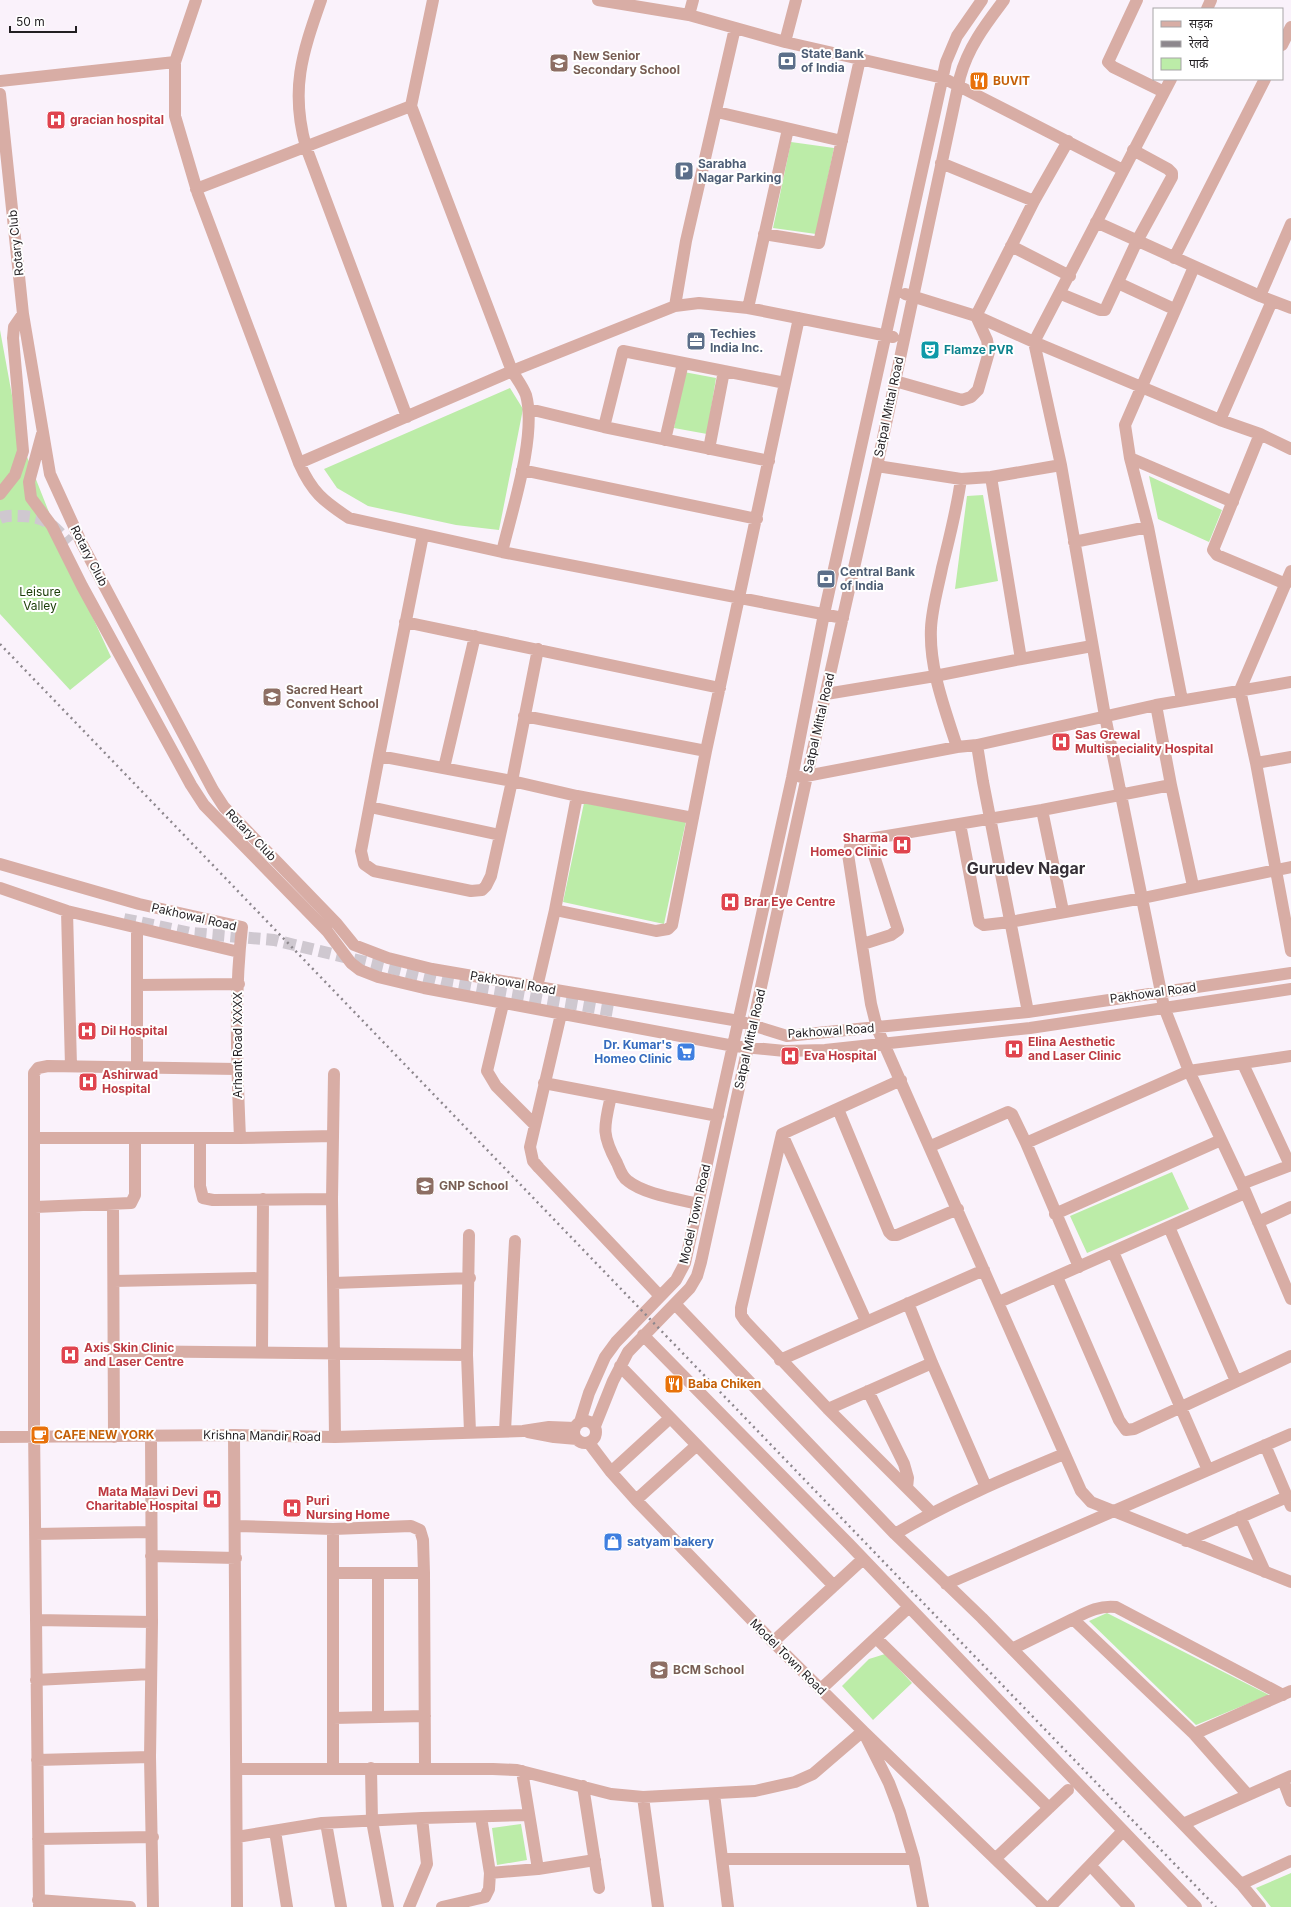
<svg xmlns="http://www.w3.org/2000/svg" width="1291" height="1907" font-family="Inter,'Noto Sans Devanagari',sans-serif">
	<rect width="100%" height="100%" fill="#faf2fb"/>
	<path fill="#bceca8" d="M 791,142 L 834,148 L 816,234 L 773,228 Z
		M 0,330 L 20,439 L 77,583 L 111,657 L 70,690 L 0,614 Z
		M 684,372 L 716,378 L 707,434 L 674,428 Z
		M 510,388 L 523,409 L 499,530 L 456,525 L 368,506 L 337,488 L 324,469 Z
		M 1149,476 L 1222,510 L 1209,542 L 1158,519 Z
		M 983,495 L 998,581 L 955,589 L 967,496 Z
		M 584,803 L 686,821 L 664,924 L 563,902 Z
		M 1172,1172 L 1189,1209 L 1087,1253 L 1070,1216 Z
		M 1107,1613 L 1269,1695 L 1196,1725 L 1089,1621 Z
		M 885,1654 L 912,1683 L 873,1720 L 842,1686 L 869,1659 Z
		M 521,1824 L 527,1860 L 497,1865 L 492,1828 Z
		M 1291,1873 L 1291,1907 L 1271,1907 L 1256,1888 Z"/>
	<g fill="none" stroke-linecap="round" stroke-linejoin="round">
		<path stroke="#cfc8d0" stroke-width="12" stroke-dasharray="12 6" stroke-linecap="butt" d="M 0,518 C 7,515 14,516 22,516 C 47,517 53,525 69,543
			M 124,919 L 191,933 L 274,940 L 448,982 L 614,1011"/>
		<path stroke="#d8ada5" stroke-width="12" d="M 196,0 L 175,62 L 175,116 L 198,194 L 299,463 C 312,492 323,501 349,518 L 502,552 L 843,618
			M 321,0 C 302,54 290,90 306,147 L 407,417
			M 433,0 L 411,106 L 512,371 C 517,379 523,387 526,395 C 537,435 512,510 502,552
			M 598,0 L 689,15 L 785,42 L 943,78 L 1123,170
			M 1137,0 L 1108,62 L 1113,67 L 1164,92
			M 1207,9 L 1211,0
			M 689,15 L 693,0
			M 785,42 L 796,0
			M 1282,45 L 1291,27
			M 0,81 L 175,62
			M 0,94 L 23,314 L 50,474 L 82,544 L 213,790 L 224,807 L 337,924 L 354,945 L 388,958 L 432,969 L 739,1021 L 787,1036 L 1028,1012 L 1291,973
			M 717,112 L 842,141
			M 941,163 L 1034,201
			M 196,189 L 411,106
			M 1096,222 L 1260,296 L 1291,308
			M 764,234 L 819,243 L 860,59
			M 1011,246 L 1070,276
			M 1174,258 L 1265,79
			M 1118,283 L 1174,309
			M 905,294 L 976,316 L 1034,342 L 1220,420 L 1260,434 L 1291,449
			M 1061,294 L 1100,310 L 1105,310 L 1137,241 L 1172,177 L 1172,173 L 1168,169 L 1133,150
			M 1260,296 L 1291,224
			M 675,306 L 686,241 L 735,28
			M 748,308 L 788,129
			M 895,381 L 962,400 L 971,397 L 978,390 L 989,352 L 987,340 L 976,316 L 1034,201 L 1068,141
			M 529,409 L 604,427
			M 1220,420 L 1272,301
			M 42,434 L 29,482 L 31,498 L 52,526 L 82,586 L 191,785 L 204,805 L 327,931 L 351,963 L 360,970 L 378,977 L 424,988 L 734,1046 L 785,1051 L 825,1050 L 1030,1028 L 1291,989
			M 1260,434 L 1213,550 L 1217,555 L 1286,584
			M 665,440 L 683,363
			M 709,449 L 724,371
			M 1130,458 L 1233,502
			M 769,461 L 604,427 L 623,351 L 785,383
			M 299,463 L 512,371 L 675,306 L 699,303 L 748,308 L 893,337
			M 1061,465 L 1105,716 L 1164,1007 L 1189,1071 L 1242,1184 L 1291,1299
			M 877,466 L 961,479 L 991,477 L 1061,465 L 1034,342 L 1171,79
			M 522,470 L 757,519
			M 0,494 L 15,475 L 23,451 L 13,338 L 14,327 L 23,314
			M 423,535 L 379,756 L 512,781 L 577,796
			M 1074,542 L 1148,527
			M 1291,571 L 1240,690 L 1256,763 L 1291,951
			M 405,622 L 720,688
			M 1021,659 L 1092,646
			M 826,694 L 935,676 L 1021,659 L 991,477
			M 1182,700 L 1148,527 L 1130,458 L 1125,425 L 1194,267
			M 1156,705 L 1171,785 L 1042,810 L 857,841 L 851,843 L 848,854 L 871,1004 L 877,1028 L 1081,1491 L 1091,1502 L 1291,1582
			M 524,716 L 706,751
			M 977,745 L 983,782 L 1028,1012
			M 957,747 C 945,709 929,669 931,628 C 932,608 938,588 942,568 C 949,539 957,509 961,479
			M 379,756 L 361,851 L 364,864 L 374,871 L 471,891 L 482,890 L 486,886 L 491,876 L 512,781 L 538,649
			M 1256,763 L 1291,757
			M 444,768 L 475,636
			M 801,777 L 957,747 L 977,745 L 1156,705 L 1291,682
			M 1171,785 L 1193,886
			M 370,807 L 500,835
			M 1042,810 L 1063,911
			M 693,818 L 577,796 L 555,910 L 656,931 L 668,929 L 672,925 L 706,751 L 799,318
			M 960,824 L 978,918 L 979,922 L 984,925 L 1010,922 L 1143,898 L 1291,867
			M 0,864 L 139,904 L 242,927 C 234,997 237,1068 240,1138
			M 0,888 L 67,911 L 239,952
			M 67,911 L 71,1066
			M 863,944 L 891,935 L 898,930 L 869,840
			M 137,985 L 239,984
			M 537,987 L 555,910
			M 503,1004 L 487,1071 L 496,1086 L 534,1124
			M 561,1014 L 530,1147 L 533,1161 L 539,1168 L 660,1296
			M 1243,1064 L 1290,1165
			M 137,1067 L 137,929
			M 334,1074 L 332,1199 L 335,1437
			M 901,1080 L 782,1134 L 741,1308 L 741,1315 L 745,1321 L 828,1409 L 932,1513
			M 544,1083 L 718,1116
			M 611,1096 C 604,1127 601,1134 617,1163 C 620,1170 622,1177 628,1181 C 644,1194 678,1199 698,1204
			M 838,1109 L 889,1232 L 892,1235 L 897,1235 L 958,1209
			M 782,1134 L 866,1321
			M 35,1138 L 240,1138 L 333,1136
			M 200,1138 L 200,1186 L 203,1198 L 213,1200 L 332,1199
			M 1026,1143 L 1079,1267
			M 931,1146 L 1008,1112 L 1012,1114 L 1026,1143 L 1189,1071 L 1291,1056
			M 1242,1184 L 1291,1165
			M 113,1204 L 114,1437
			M 35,1207 L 131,1203 L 135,1195 L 135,1138
			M 1055,1214 L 1221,1140
			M 1258,1222 L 1291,1207
			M 1169,1227 L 1236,1381
			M 469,1235 L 467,1355 L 470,1432
			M 1113,1252 L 1208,1470
			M 1057,1277 L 1119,1420 L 1126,1430 L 1134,1429 L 1291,1356
			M 114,1281 L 262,1278
			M 334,1283 L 470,1278
			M 999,1302 L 1245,1193
			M 908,1303 L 932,1363 L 986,1487
			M 675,1304 L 895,1534 L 982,1618 L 1183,1824 L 1241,1884 L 1260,1907
			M 643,1335 L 849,1544 L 1196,1907
			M 114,1351 L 467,1355
			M 262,1352 L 263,1199
			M 780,1360 L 984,1270
			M 620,1366 L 834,1586
			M 868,1391 L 904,1464 L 908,1478 L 907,1488
			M 828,1409 L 932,1363
			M574 1432a11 11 0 1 1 22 0a11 11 0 1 1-22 0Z
			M 580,1422 L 589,1393 L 605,1357 L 616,1342 L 676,1280 L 685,1263 L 792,778 L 824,614 L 946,62 L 957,36 L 982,0
			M 595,1426 L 613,1381 L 628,1352 L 690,1288 L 697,1276 L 701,1262 L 807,776 L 877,466 L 960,77 C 968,47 986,24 1004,0
			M 505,1431 L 515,1241
			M 528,1432 L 554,1437 L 577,1439
			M 234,1435 L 237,1907
			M 151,1436 L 152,1622 L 150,1757 L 153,1907
			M 0,1437 L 234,1435 L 335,1437 L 523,1431 L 549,1427 L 575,1428
			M 589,1443 L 611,1472 L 636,1500 L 773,1642 L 863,1731 L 889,1783 L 900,1812 L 914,1859 L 923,1907
			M 1265,1445 L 1291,1506
			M 611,1472 L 670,1418
			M 636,1500 L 697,1445
			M 1240,1517 L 1265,1572
			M 236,1526 L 333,1529 L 411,1526 L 420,1530 L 423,1540 L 424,1573 L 425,1768
			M 333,1529 L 333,1769
			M 35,1534 L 151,1532
			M 895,1534 C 949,1502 1006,1478 1064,1454
			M 1186,1541 L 1287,1497
			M 151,1556 L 236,1558
			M 333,1573 L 424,1573
			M 946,1584 L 1291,1434
			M 1073,1619 C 1087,1612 1100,1605 1116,1607 L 1283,1695
			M 36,1620 L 152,1622
			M 876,1638 L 1049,1808
			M 773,1642 L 863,1559
			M 1012,1649 L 1073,1619 L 1194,1734 L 1247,1794
			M 36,1680 L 151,1674
			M 821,1689 L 909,1607
			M 378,1717 L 378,1573
			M 333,1718 L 425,1716
			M 1194,1734 L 1291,1691
			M 37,1760 L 150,1757
			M 371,1768 L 372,1821 L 388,1907
			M 237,1769 L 493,1769 L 517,1770 L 611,1794 L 643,1797 L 755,1791 L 795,1782 L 813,1774 L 863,1731 L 1045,1907
			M 522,1771 L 538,1869
			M 1283,1780 L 1291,1801
			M 583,1786 L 599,1888
			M 714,1794 L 728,1907
			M 643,1797 L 658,1907
			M 481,1817 L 490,1873 L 538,1869 L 595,1860
			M 422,1818 L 529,1815
			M 326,1823 L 341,1907
			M 1183,1824 L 1291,1776
			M 275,1831 L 287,1907
			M 237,1837 L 322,1823 L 422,1818 L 427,1864 L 409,1907
			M 38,1839 L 153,1837
			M 722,1859 L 914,1859
			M 995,1859 L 1068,1790
			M 1091,1866 L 1129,1907
			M 1241,1884 L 1291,1861
			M 38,1900 L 130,1907
			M 39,1907 L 34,1425 L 34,1073 L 38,1068 L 48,1066 L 237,1069
			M 442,1907 L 485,1897 L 489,1889 L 490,1873
			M 1050,1907 L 1123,1831"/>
		<path stroke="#8d878d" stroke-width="2.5" stroke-dasharray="2 4" stroke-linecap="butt" d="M 0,644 L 1216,1907"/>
	</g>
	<defs>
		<symbol id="bank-square" viewBox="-11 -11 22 22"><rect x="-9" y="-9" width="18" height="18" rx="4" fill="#5c6f8a" stroke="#fff"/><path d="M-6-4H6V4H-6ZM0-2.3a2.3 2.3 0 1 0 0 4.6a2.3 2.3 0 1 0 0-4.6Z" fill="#fff"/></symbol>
		<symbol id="school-square" viewBox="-11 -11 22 22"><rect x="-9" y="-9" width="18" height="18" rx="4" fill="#8d6e63" stroke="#fff"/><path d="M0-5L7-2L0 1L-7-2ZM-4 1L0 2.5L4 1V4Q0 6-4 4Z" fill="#fff"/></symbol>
		<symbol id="restaurant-square" viewBox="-11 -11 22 22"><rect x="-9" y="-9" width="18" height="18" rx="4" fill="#e8710a" stroke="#fff"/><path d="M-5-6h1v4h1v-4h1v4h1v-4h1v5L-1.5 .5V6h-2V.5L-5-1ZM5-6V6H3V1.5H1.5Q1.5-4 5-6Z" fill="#fff"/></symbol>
		<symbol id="hospital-square" viewBox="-11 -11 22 22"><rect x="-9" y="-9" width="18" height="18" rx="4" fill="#e0444e" stroke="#fff"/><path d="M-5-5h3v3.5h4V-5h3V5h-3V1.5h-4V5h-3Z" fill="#fff"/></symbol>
		<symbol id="parking-square" viewBox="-11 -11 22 22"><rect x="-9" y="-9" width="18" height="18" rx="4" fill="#5c6f8a" stroke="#fff"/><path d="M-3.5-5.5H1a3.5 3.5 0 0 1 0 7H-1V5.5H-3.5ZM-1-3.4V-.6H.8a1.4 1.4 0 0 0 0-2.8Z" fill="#fff"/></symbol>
		<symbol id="office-square" viewBox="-11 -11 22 22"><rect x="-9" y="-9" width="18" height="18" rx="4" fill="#5c6f8a" stroke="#fff"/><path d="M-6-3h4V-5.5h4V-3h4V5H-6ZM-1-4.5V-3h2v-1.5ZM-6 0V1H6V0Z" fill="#fff"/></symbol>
		<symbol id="theatre-square" viewBox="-11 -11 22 22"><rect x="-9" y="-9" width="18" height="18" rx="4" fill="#0f9aa8" stroke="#fff"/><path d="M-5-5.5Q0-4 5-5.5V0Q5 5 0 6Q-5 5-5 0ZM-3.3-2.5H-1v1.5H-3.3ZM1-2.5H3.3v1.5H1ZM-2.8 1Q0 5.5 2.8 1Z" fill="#fff"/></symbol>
		<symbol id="supermarket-square" viewBox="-11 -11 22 22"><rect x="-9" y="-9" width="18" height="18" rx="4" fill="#3f7fe0" stroke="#fff"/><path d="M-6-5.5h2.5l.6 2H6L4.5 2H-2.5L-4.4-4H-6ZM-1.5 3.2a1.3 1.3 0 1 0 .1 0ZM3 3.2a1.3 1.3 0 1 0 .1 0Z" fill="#fff"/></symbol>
		<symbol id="cafe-square" viewBox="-11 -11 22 22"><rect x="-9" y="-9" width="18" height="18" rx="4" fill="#e8710a" stroke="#fff"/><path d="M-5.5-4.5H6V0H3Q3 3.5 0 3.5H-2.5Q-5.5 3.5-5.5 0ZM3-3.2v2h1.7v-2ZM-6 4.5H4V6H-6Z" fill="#fff"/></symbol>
		<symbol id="shop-square" viewBox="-11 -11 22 22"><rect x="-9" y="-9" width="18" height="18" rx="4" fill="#3f7fe0" stroke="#fff"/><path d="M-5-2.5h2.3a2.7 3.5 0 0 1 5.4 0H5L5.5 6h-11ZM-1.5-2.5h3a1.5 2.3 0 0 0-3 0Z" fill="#fff"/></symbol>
	</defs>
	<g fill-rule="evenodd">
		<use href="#bank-square" x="776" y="50" width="22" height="22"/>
		<use href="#school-square" x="548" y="52" width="22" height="22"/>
		<use href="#restaurant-square" x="968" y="70" width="22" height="22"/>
		<use href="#hospital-square" x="45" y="109" width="22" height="22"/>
		<use href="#parking-square" x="673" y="160" width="22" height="22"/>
		<use href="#office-square" x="685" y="330" width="22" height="22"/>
		<use href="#theatre-square" x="919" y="339" width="22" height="22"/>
		<use href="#bank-square" x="815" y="568" width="22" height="22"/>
		<use href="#school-square" x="261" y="686" width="22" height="22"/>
		<use href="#hospital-square" x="1050" y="731" width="22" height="22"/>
		<use href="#hospital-square" x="891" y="834" width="22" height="22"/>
		<use href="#hospital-square" x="719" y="891" width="22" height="22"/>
		<use href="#hospital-square" x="76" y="1020" width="22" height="22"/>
		<use href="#hospital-square" x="1003" y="1038" width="22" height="22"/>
		<use href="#supermarket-square" x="675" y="1041" width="22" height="22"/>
		<use href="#hospital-square" x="779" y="1045" width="22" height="22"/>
		<use href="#hospital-square" x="77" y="1071" width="22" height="22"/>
		<use href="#school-square" x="414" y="1175" width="22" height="22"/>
		<use href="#hospital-square" x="59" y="1344" width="22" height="22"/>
		<use href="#restaurant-square" x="663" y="1373" width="22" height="22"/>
		<use href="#cafe-square" x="29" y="1424" width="22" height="22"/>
		<use href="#hospital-square" x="201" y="1488" width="22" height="22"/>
		<use href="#hospital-square" x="281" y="1497" width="22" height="22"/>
		<use href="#shop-square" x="602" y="1531" width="22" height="22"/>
		<use href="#school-square" x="648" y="1659" width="22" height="22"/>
	</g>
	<g text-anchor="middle" stroke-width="4" stroke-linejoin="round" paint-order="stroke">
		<g font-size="12" font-weight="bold" fill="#4e5e75" stroke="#fff" text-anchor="start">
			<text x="801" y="58">State Bank<tspan x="801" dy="14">of India</tspan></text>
			<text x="698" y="168">Sarabha<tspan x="698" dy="14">Nagar Parking</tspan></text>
			<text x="710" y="338">Techies<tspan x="710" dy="14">India Inc.</tspan></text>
			<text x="840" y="576">Central Bank<tspan x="840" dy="14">of India</tspan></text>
		</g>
		<g font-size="12" font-weight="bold" fill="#785e54" stroke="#fff" text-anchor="start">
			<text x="573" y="60">New Senior<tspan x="573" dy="14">Secondary School</tspan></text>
			<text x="286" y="694">Sacred Heart<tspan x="286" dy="14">Convent School</tspan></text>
			<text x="439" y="1190">GNP School</text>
			<text x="673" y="1674">BCM School</text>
		</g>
		<g font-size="12" font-weight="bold" fill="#c56008" stroke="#fff" text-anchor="start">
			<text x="993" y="85">BUVIT</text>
			<text x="688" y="1388">Baba Chiken</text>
			<text x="54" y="1439">CAFE NEW YORK</text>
		</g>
		<g font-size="12" font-weight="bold" fill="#be3a42" stroke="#fff" text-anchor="start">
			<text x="70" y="124">gracian hospital</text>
			<text x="1075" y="739">Sas Grewal<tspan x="1075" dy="14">Multispeciality Hospital</tspan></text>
			<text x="888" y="842" text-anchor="end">Sharma<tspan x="888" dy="14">Homeo Clinic</tspan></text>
			<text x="744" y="906">Brar Eye Centre</text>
			<text x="101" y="1035">Dil Hospital</text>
			<text x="1028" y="1046">Elina Aesthetic<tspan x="1028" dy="14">and Laser Clinic</tspan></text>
			<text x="804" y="1060">Eva Hospital</text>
			<text x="102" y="1079">Ashirwad<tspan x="102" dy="14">Hospital</tspan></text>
			<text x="84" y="1352">Axis Skin Clinic<tspan x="84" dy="14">and Laser Centre</tspan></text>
			<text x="198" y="1496" text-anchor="end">Mata Malavi Devi<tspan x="198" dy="14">Charitable Hospital</tspan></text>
			<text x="306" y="1505">Puri<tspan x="306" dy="14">Nursing Home</tspan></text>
		</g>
		<g font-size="12" fill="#221f22" stroke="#fff">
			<text transform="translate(16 243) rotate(-96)" y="4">Rotary Club</text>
			<text transform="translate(889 407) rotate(-78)" y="4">Satpal Mittal Road</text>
			<text transform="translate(89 556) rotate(63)" y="4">Rotary Club</text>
			<text transform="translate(819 723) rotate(-77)" y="4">Satpal Mittal Road</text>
			<text transform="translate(251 835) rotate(46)" y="4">Rotary Club</text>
			<text transform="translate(194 917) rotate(13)" y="4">Pakhowal Road</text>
			<text transform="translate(513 983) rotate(10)" y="4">Pakhowal Road</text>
			<text transform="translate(1153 993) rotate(-8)" y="4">Pakhowal Road</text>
			<text transform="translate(831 1031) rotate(-4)" y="4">Pakhowal Road</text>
			<text transform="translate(750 1039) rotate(-77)" y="4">Satpal Mittal Road</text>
			<text transform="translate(238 1045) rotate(-90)" y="4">Arhant Road XXXX</text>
			<text transform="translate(695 1214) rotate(-77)" y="4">Model Town Road</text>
			<text transform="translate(262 1436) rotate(1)" y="4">Krishna Mandir Road</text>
			<text transform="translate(788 1657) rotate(45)" y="4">Model Town Road</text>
		</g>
		<g font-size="12" font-weight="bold" fill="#0d838f" stroke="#fff" text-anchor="start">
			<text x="944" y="354">Flamze PVR</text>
		</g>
		<g font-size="12" fill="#1a3b07" stroke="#fff">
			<text x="40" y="596">Leisure<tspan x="40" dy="14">Valley</tspan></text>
		</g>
		<g font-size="12" font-weight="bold" fill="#366cbe" stroke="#fff" text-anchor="end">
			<text x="672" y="1049">Dr. Kumar's<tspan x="672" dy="14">Homeo Clinic</tspan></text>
			<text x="627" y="1546" text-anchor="start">satyam bakery</text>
		</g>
		<g font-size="16" font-weight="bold" fill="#363037" stroke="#fff">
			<text x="1026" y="874">Gurudev Nagar</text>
		</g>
	</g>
	<rect x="1153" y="8" width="130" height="72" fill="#ffffff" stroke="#a7a5a7"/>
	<rect x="1161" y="21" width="20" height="6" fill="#d8ada5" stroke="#a7a5a7"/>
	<text x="1189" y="28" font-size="12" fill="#221f22">सड़क</text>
	<rect x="1161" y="41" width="20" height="6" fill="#8d878d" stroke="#a7a5a7"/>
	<text x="1189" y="48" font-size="12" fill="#221f22">रेलवे</text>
	<rect x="1161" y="58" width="20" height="12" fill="#bceca8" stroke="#a7a5a7"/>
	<text x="1189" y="68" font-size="12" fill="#221f22">पार्क</text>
	<path d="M10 26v6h66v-6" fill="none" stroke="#221f22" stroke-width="2"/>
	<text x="16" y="26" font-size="12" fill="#221f22" stroke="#ffffff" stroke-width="3" paint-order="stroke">50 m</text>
</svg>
